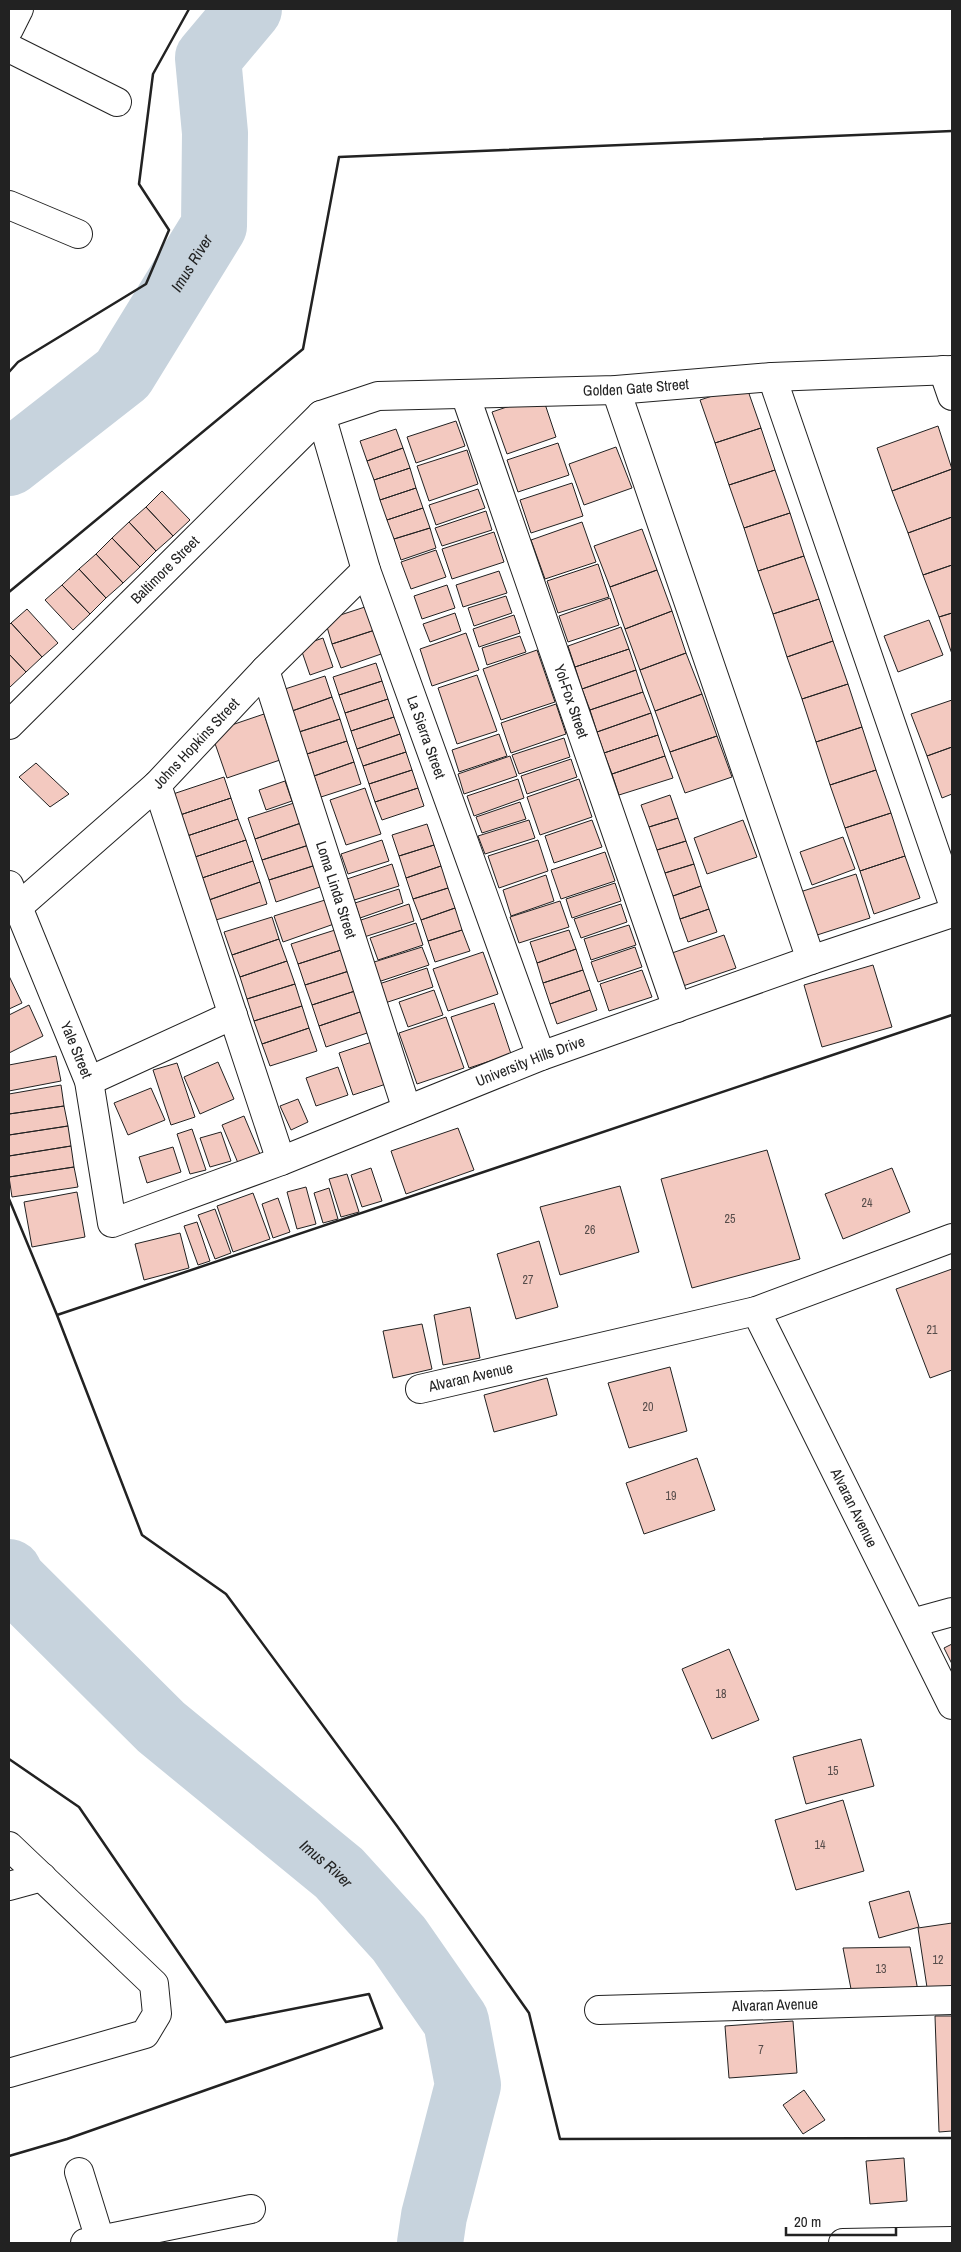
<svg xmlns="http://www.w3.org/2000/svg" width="961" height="2252" font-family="'Archivo Narrow',sans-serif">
	<rect width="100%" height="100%" fill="#fff"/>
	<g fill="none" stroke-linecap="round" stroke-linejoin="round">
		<g stroke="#c7d3dd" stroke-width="66">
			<path id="s1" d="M 9,463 L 123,374 L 214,226 L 215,133 L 208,58 L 249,9"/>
			<path id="s2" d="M 9,1572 L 13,1580 L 161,1727 L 339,1873 L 399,1939 L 456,2021 L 468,2085 L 434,2216 L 430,2243"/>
		</g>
	</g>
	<path fill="#f3c9c0" stroke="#222" d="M 746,385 L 761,428 L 715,443 L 700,400 Z
		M 542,395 L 556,437 L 507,454 L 492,412 Z
		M 456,421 L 465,446 L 416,463 L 407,437 Z
		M 938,426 L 952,469 L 892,491 L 877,448 Z
		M 761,428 L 775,470 L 729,485 L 715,443 Z
		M 396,429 L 403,448 L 367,461 L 360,441 Z
		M 558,443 L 569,475 L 518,492 L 507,460 Z
		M 616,447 L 632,488 L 584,505 L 569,464 Z
		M 403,448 L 410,468 L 374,480 L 367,461 Z
		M 467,450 L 478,484 L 429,501 L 417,466 Z
		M 410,468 L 416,488 L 380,500 L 374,480 Z
		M 952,469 L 952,517 L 908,533 L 892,491 Z
		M 775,470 L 790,513 L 744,528 L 729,485 Z
		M 572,483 L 583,516 L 531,533 L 520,500 Z
		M 416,488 L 423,508 L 387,520 L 380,500 Z
		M 478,489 L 485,508 L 436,525 L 429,505 Z
		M 162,491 L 190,520 L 173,536 L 146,507 Z
		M 146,507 L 173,536 L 156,551 L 129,522 Z
		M 423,508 L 430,528 L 394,539 L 387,520 Z
		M 486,511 L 492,530 L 442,546 L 435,528 Z
		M 790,513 L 804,556 L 758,571 L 744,528 Z
		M 952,517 L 952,565 L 923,575 L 908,533 Z
		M 129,522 L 156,551 L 140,567 L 112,538 Z
		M 582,522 L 596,562 L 545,579 L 531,540 Z
		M 430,528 L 436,548 L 401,560 L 394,539 Z
		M 642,529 L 657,570 L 610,587 L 594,546 Z
		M 494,532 L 504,562 L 452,579 L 442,549 Z
		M 112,538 L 140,567 L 123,583 L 96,554 Z
		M 436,550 L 446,577 L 411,589 L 401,562 Z
		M 96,554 L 123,583 L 106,598 L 79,569 Z
		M 804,556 L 819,599 L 773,614 L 758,571 Z
		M 598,564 L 609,597 L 558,613 L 547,581 Z
		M 952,565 L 952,613 L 939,617 L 923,575 Z
		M 79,569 L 106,598 L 90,614 L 62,585 Z
		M 657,570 L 672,611 L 625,629 L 610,587 Z
		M 499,571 L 507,593 L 463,607 L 456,585 Z
		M 62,585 L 90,614 L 73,630 L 45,600 Z
		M 447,585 L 455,608 L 422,619 L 414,596 Z
		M 506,596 L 512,613 L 474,626 L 468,608 Z
		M 610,598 L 619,625 L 568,642 L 559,616 Z
		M 819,599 L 833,641 L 787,657 L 773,614 Z
		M 368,606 L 375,630 L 332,644 L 325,620 Z
		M 27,609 L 58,643 L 42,657 L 11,623 Z
		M 672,611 L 686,653 L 640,670 L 625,629 Z
		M 455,613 L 461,631 L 430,642 L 423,624 Z
		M 952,613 L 952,654 L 939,617 Z
		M 514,615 L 520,633 L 479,647 L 473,629 Z
		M 929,620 L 943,655 L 898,672 L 884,636 Z
		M 11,623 L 42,657 L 26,672 L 9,654 L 9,625 Z
		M 621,627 L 629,649 L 575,667 L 568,646 Z
		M 375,630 L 384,653 L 341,668 L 332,644 Z
		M 466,633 L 479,670 L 432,686 L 420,649 Z
		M 520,636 L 526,652 L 487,665 L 482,648 Z
		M 323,638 L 333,667 L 310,675 L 300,646 Z
		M 833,641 L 848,684 L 802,699 L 787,657 Z
		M 629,649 L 636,670 L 582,689 L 575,667 Z
		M 537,650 L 555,702 L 501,720 L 483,669 Z
		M 686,653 L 702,694 L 655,711 L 640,670 Z
		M 9,654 L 26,672 L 10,687 L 9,686 Z
		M 376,663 L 382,681 L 339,695 L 333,677 Z
		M 636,670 L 643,692 L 590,710 L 582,689 Z
		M 477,675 L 497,731 L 457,744 L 438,688 Z
		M 325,676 L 332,697 L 292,711 L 285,689 Z
		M 382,681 L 388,699 L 345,713 L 339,695 Z
		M 848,684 L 862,727 L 816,742 L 802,699 Z
		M 643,692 L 651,713 L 597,732 L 590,710 Z
		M 702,694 L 717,736 L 670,752 L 655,711 Z
		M 332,697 L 340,719 L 299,732 L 292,711 Z
		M 388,699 L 394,717 L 351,731 L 345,713 Z
		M 952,700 L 952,747 L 927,756 L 911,714 Z
		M 556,704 L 566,734 L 511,753 L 501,723 Z
		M 651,713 L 658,735 L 604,753 L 597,732 Z
		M 264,714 L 280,760 L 227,778 L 211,732 Z
		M 394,717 L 400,734 L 357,749 L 351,731 Z
		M 340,719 L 347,741 L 307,754 L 299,732 Z
		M 862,727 L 876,770 L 830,785 L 816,742 Z
		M 400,734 L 406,752 L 363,766 L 357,749 Z
		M 499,734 L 507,756 L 459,772 L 452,750 Z
		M 658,735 L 665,756 L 612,774 L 604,753 Z
		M 717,736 L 732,777 L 685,793 L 670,752 Z
		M 564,738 L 570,757 L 519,774 L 512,755 Z
		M 347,741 L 354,762 L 314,776 L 307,754 Z
		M 952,747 L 952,794 L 942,798 L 927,756 Z
		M 406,752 L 412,770 L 369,784 L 363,766 Z
		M 510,756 L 517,776 L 464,794 L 458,774 Z
		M 665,756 L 673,778 L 619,795 L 612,774 Z
		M 571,759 L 577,777 L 527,794 L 521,776 Z
		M 354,762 L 361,784 L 321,797 L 314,776 Z
		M 36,763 L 69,794 L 50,807 L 19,777 Z
		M 412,770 L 418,788 L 375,802 L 369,784 Z
		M 876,770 L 891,813 L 845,828 L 830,785 Z
		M 224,777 L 231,798 L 180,815 L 173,794 Z
		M 518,779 L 524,798 L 474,816 L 467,796 Z
		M 579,779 L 592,817 L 540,835 L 527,797 Z
		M 285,781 L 292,801 L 266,810 L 259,790 Z
		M 365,788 L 381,834 L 346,845 L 330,800 Z
		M 418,788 L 424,806 L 382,820 L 375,802 Z
		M 670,795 L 678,818 L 649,827 L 641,805 Z
		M 231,798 L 238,819 L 187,836 L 180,815 Z
		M 520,802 L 526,819 L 482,833 L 476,817 Z
		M 294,803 L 301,823 L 255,839 L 248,818 Z
		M 891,813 L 905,856 L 860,871 L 845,828 Z
		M 678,818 L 686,841 L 657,850 L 649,827 Z
		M 238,819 L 246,840 L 195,857 L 187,836 Z
		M 529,820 L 535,838 L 485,854 L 478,836 Z
		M 592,820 L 602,847 L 554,863 L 545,836 Z
		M 743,820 L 757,857 L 707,874 L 694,838 Z
		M 301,823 L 309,845 L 262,860 L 255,839 Z
		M 427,824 L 434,845 L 399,856 L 392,835 Z
		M 843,837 L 855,869 L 812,885 L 800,852 Z
		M 246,840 L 253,861 L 202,878 L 195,857 Z
		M 382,840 L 389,861 L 348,874 L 341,854 Z
		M 538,840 L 548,871 L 499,888 L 488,856 Z
		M 686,841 L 694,864 L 665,873 L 657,850 Z
		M 309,845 L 316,865 L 269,880 L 262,860 Z
		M 434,845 L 441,866 L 406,878 L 399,856 Z
		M 605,852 L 615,881 L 561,899 L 551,870 Z
		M 905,856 L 920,898 L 874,914 L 860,871 Z
		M 253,861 L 260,882 L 209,900 L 202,878 Z
		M 392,864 L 399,886 L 351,901 L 344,880 Z
		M 694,864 L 701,886 L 673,896 L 665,873 Z
		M 316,865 L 323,886 L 276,902 L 269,880 Z
		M 441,866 L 448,888 L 413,899 L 406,878 Z
		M 856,874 L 870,918 L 814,936 L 800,892 Z
		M 546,875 L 554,901 L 511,916 L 503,890 Z
		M 260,882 L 267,904 L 216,920 L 209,900 Z
		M 615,883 L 621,901 L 572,918 L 566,899 Z
		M 701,886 L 709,909 L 680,919 L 673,896 Z
		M 448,888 L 455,908 L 421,920 L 413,899 Z
		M 399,889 L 403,903 L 360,918 L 355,903 Z
		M 325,900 L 334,924 L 283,942 L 274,916 Z
		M 560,901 L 569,927 L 519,943 L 510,917 Z
		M 409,904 L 414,921 L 361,938 L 355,922 Z
		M 621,904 L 627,922 L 581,938 L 574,919 Z
		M 455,908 L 462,930 L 428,941 L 421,920 Z
		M 709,909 L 717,932 L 688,942 L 680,919 Z
		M 272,917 L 279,939 L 232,955 L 224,932 Z
		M 416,923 L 423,945 L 378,960 L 370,938 Z
		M 629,925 L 636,945 L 591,960 L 584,939 Z
		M 335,930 L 341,950 L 298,964 L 291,944 Z
		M 462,930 L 470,951 L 435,962 L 428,941 Z
		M 569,930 L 576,949 L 537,963 L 530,942 Z
		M 724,935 L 736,968 L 683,986 L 672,953 Z
		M 279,939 L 287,961 L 240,977 L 232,955 Z
		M 422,947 L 429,965 L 378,982 L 371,963 Z
		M 635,947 L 642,967 L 598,982 L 591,962 Z
		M 576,949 L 583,970 L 543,983 L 537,963 Z
		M 341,950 L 349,971 L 305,985 L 298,964 Z
		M 483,952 L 498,994 L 448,1011 L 433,969 Z
		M 287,961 L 295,984 L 247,999 L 240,977 Z
		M 873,965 L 892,1027 L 822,1047 L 804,985 Z
		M 427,968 L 433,987 L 385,1003 L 379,984 Z
		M 583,970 L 590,990 L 550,1004 L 543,983 Z
		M 642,970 L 652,997 L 609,1011 L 600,984 Z
		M 349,971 L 355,991 L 312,1005 L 305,985 Z
		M 9,976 L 22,1003 L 9,1009 Z
		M 295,984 L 302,1006 L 254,1021 L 247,999 Z
		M 434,990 L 443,1015 L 408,1027 L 399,1002 Z
		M 590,990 L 597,1010 L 557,1024 L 550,1004 Z
		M 355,991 L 363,1011 L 319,1026 L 312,1005 Z
		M 494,1003 L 511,1054 L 469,1068 L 451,1017 Z
		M 29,1005 L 43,1036 L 9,1053 L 9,1015 Z
		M 302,1006 L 309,1028 L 262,1044 L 254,1021 Z
		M 363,1011 L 370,1032 L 326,1047 L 319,1026 Z
		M 446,1017 L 464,1068 L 417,1084 L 399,1033 Z
		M 309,1028 L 317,1051 L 270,1066 L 262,1044 Z
		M 372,1042 L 386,1084 L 353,1095 L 339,1053 Z
		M 56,1056 L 61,1081 L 9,1091 L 9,1065 Z
		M 218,1062 L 234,1099 L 200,1114 L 184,1077 Z
		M 177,1063 L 195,1117 L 171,1125 L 153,1070 Z
		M 338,1067 L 348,1095 L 316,1106 L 306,1078 Z
		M 61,1085 L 64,1106 L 9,1114 L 9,1094 Z
		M 151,1088 L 165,1120 L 128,1135 L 114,1103 Z
		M 298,1099 L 308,1122 L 291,1130 L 280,1106 Z
		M 64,1106 L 68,1126 L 9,1135 L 9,1114 Z
		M 244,1116 L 260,1154 L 238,1163 L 222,1125 Z
		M 68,1126 L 71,1146 L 9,1156 L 9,1135 Z
		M 458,1128 L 474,1170 L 406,1194 L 391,1151 Z
		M 192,1129 L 206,1170 L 190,1174 L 177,1134 Z
		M 221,1132 L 231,1161 L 210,1167 L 200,1138 Z
		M 71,1146 L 74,1167 L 9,1177 L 9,1156 Z
		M 173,1147 L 181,1172 L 147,1183 L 139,1157 Z
		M 767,1150 L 800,1259 L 692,1288 L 661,1179 Z
		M 74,1167 L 78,1187 L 12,1197 L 9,1177 Z
		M 371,1168 L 382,1201 L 362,1207 L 351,1175 Z
		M 892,1168 L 910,1212 L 843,1239 L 825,1194 Z
		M 347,1174 L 359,1212 L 341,1217 L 329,1179 Z
		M 620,1186 L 639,1252 L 560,1275 L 540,1207 Z
		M 306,1187 L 316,1224 L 297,1229 L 287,1192 Z
		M 329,1188 L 338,1219 L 323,1223 L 314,1193 Z
		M 77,1192 L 85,1237 L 32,1247 L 24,1202 Z
		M 253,1193 L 270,1239 L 233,1252 L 217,1206 Z
		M 278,1198 L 290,1232 L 273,1238 L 262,1204 Z
		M 215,1209 L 231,1253 L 215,1259 L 198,1215 Z
		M 197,1222 L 210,1261 L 198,1265 L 184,1226 Z
		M 180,1233 L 189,1268 L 144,1280 L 135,1244 Z
		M 539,1241 L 558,1307 L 516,1319 L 497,1254 Z
		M 952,1269 L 952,1370 L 930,1378 L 896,1289 Z
		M 470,1307 L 480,1358 L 443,1365 L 434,1315 Z
		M 422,1324 L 432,1369 L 393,1378 L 383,1331 Z
		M 670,1367 L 687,1431 L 629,1448 L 608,1383 Z
		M 547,1378 L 557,1415 L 494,1432 L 484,1395 Z
		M 697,1458 L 715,1510 L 644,1534 L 626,1483 Z
		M 952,1644 L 952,1664 L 944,1648 Z
		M 729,1649 L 759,1720 L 712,1739 L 682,1669 Z
		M 861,1739 L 874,1786 L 806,1804 L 793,1757 Z
		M 843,1800 L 864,1871 L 796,1890 L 775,1820 Z
		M 909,1891 L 919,1927 L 879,1938 L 869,1902 Z
		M 952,1923 L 952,1991 L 928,1994 L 918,1928 Z
		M 910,1947 L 918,1991 L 852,1994 L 843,1948 Z
		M 935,2016 L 952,2016 L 952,2131 L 939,2132 Z
		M 793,2021 L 797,2073 L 729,2078 L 725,2026 Z
		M 804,2090 L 825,2120 L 803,2134 L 783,2105 Z
		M 904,2158 L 907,2201 L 870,2204 L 866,2161 Z"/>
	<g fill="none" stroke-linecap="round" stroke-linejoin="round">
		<defs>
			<g id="minor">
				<path d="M 9,29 L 19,9"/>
				<path d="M 9,48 L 117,102"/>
				<path d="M 9,205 L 78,234"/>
				<path d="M 943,370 L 952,396"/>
				<path d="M 772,377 L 952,901"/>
				<path d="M 616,390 L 811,960"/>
				<path id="s3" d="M 465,394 L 677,1008"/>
				<path id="s4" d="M 321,415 L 366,570 L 541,1056"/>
				<path id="s5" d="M 265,670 L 407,1110"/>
				<path id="s6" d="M 9,725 L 321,415 L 378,396 L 616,390 L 772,377 L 952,370"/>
				<path d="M 157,785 L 281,1161"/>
				<path id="s7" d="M 9,885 L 89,1081 L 112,1223 L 281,1161 L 541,1056 L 811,960 L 952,913"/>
				<path id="s8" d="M 18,907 L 157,785 L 265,670 L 366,570"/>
				<path d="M 89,1081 L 233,1015"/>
				<path id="s9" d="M 756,1311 L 952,1705"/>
				<path id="s10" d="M 420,1389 L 756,1311 L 952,1238"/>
				<path d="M 912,1623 L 952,1612"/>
				<path d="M 9,1846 L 154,1984 L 157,2014 L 145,2034 L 9,2073"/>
				<path d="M 9,1886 L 42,1877"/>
				<path id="s11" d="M 599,2010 L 952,2000"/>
				<path d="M 79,2172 L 101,2243"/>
				<path d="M 85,2243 L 251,2209"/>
				<path d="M 843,2243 L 952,2241"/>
			</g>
		</defs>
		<use href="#minor" stroke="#222" stroke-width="30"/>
		<use href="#minor" stroke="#fff" stroke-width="28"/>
		<path stroke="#222" stroke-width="2.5" d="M 9,372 L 18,362 L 146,284 L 169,230 L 139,184 L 153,74 L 189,9
			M 9,592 L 303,349 L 339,157 L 952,131
			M 9,1199 L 57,1315 L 142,1535 L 226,1594 L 397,1826 L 529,2013 L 560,2139 L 952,2138
			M 57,1315 L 952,1015
			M 9,1759 L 79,1807 L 226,2022 L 369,1994 L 382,2028 L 67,2139 L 9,2156"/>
	</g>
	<g text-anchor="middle" stroke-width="4" stroke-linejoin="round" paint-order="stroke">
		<g font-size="12" fill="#564c4a">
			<text x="867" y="1207">24</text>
			<text x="730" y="1223">25</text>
			<text x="590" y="1234">26</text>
			<text x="528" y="1284">27</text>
			<text x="932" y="1334">21</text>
			<text x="648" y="1411">20</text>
			<text x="671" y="1500">19</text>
			<text x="721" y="1698">18</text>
			<text x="833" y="1775">15</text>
			<text x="820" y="1849">14</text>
			<text x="938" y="1964">12</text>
			<text x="881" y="1973">13</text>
			<text x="761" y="2054">7</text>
		</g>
		<g font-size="15" fill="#222" stroke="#fff">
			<text dy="5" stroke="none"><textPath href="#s6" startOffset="758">Golden Gate Street</textPath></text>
			<text dy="5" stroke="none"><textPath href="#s6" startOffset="220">Baltimore Street</textPath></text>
			<text dy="5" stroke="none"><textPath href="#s3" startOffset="325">Yol-Fox Street</textPath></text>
			<text dy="5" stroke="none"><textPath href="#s4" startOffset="339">La Sierra Street</textPath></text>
			<text dy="5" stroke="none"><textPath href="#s8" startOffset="242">Johns Hopkins Street</textPath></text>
			<text dy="5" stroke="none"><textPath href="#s5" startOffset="231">Loma Linda Street</textPath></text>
			<text dy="5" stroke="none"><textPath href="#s7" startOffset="178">Yale Street</textPath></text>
			<text dy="5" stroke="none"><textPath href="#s7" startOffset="804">University Hills Drive</textPath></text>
			<text dy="5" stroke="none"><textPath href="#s10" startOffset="52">Alvaran Avenue</textPath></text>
			<text dy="5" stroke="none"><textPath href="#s9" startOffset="220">Alvaran Avenue</textPath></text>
			<text dy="5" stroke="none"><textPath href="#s11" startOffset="176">Alvaran Avenue</textPath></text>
		</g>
		<g font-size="16" font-style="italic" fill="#222" stroke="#fff">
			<text dy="6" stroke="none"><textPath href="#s1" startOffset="275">Imus River</textPath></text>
			<text dy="6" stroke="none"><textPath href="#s2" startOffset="432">Imus River</textPath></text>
		</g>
	</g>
	<rect width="961" height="2252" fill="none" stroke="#222222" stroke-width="20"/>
	<path d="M786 2227v8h110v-8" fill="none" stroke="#222222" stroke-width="2.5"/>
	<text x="794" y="2227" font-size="15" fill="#222222" stroke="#ffffff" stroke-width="4" paint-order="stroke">20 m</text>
</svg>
